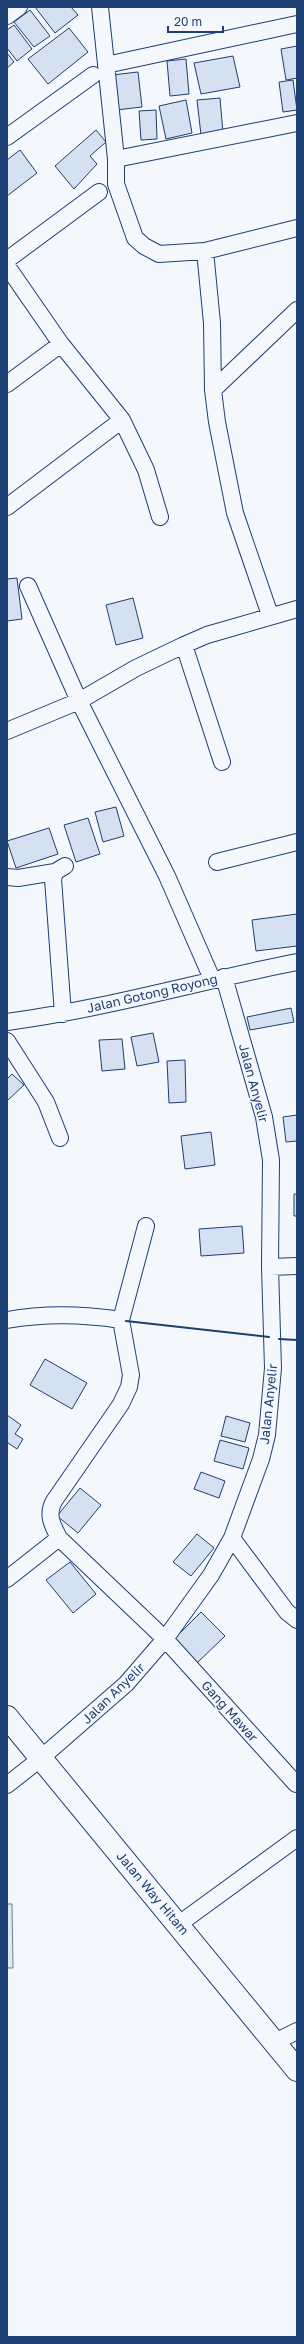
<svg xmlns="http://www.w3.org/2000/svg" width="304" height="2344" font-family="'Golos Text',sans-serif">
	<rect width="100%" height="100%" fill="#f4f7fb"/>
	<path fill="#e3e9f0" stroke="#687fa3" d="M 7,1904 L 12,1904 L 13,1968 L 7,1968 Z"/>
	<path fill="#d5e0f0" stroke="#1d3f73" d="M 35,7 L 71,7 L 78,15 L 55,33 Z
		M 30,10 L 50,36 L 34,47 L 14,22 Z
		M 14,25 L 32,49 L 17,61 L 7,48 L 7,30 Z
		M 69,28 L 88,52 L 48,84 L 28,59 Z
		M 297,46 L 297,78 L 286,80 L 281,49 Z
		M 7,53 L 14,62 L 7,68 Z
		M 233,56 L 240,87 L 201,94 L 194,63 Z
		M 186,59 L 189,94 L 170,96 L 167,61 Z
		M 138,72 L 142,107 L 116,110 L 112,75 Z
		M 293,80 L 297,110 L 283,112 L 279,82 Z
		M 220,98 L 223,133 L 201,135 L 197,100 Z
		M 186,100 L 192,133 L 166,139 L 159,106 Z
		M 156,110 L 157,139 L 141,140 L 139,111 Z
		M 96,130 L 106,142 L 90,156 L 97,164 L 74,189 L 55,166 Z
		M 20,150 L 37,173 L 7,196 L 7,160 Z
		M 17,578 L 22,619 L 7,621 L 7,579 Z
		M 133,598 L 143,638 L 116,645 L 106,605 Z
		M 116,807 L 124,836 L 103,842 L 95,812 Z
		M 88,818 L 100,854 L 76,862 L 64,825 Z
		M 49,828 L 58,854 L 16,868 L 7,841 Z
		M 297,914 L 297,946 L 256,951 L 252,920 Z
		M 291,1008 L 294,1022 L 250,1030 L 247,1017 Z
		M 153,1033 L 159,1062 L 137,1066 L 131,1037 Z
		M 122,1039 L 125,1069 L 102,1071 L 99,1040 Z
		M 185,1060 L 186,1102 L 169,1103 L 167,1061 Z
		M 12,1074 L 24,1085 L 7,1101 L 7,1079 Z
		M 297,1115 L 297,1141 L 286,1142 L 283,1117 Z
		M 211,1132 L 215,1165 L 185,1169 L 181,1136 Z
		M 294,1194 L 297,1194 L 297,1216 L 294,1216 Z
		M 242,1226 L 244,1253 L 201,1256 L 199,1229 Z
		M 45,1359 L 87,1383 L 72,1409 L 30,1385 Z
		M 7,1415 L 21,1425 L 15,1434 L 23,1439 L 17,1449 L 8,1443 L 7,1445 Z
		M 226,1416 L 250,1423 L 245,1442 L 221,1436 Z
		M 220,1440 L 249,1448 L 243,1469 L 214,1461 Z
		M 201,1472 L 225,1481 L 219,1498 L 194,1489 Z
		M 80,1488 L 101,1505 L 78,1533 L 57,1516 Z
		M 197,1534 L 214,1548 L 191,1576 L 173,1562 Z
		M 70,1562 L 96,1594 L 73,1613 L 46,1580 Z
		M 201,1612 L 225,1636 L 197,1663 L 174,1639 Z"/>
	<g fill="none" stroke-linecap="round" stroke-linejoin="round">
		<defs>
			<path id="street" d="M 100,7 L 116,159 L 116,184 L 135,238 L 144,246 L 159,254 L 205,251 L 297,228
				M 7,16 L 19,7
				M 106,65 L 297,24
				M 7,137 L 93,75
				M 116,159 L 297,123
				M 205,251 L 212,323 L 213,390 L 217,422 L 235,513 L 270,615
				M 7,260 L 99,192
				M 7,266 L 61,344 L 122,420 L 146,470 L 160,517
				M 7,384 L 61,344
				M 213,390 L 297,310
				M 7,507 L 122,420
				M 28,586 L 79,701 L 167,876 L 212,979
				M 184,645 L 222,762
				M 7,731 L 79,701 L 136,668 L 184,645 L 207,635 L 297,609
				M 217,862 L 297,842
				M 7,877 L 18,878 L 55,872
				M 63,1014 L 53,879 L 55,872 L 65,866
				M 7,1022 C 105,1009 200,981 297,962
				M 7,1041 L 46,1102 L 60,1138
				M 270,1267 L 297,1266
				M 7,1320 C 46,1313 82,1314 121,1320 L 131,1375 L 129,1387 L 121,1404 L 54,1501 C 46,1515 53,1526 59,1538 L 165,1639 L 296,1784
				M 121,1320 L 146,1226
				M 232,1538 L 287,1612 L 297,1620
				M 7,1579 L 59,1538
				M 7,1785 L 40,1759 L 126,1684 L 165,1639 L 211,1575 L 232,1538 L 261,1459 L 267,1435 L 273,1368 L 270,1267 L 271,1160 L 264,1117 L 224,977
				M 179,1924 L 297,1838
				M 275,2042 L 297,2031"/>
			<path id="secondary" d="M 7,1717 L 297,2070"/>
		</defs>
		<use href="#street" stroke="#1d3f73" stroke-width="18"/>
		<use href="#secondary" stroke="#1d3f73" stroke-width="24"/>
		<use href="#street" stroke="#f4f7fb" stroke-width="16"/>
		<use href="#secondary" stroke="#f4f7fb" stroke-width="22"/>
		<path stroke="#1d3f73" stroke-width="2" d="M 126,1321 L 269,1337
			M 279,1339 L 297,1340"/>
	</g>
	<g text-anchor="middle" stroke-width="3" stroke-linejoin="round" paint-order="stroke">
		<g font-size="13" fill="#1d3f73" stroke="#f4f7fb">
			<text transform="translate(152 993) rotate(-13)" y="5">Jalan Gotong Royong</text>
			<text transform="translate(254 1083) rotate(75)" y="5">Jalan Anyelir</text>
			<text transform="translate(268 1404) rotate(-84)" y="5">Jalan Anyelir</text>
			<text transform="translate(113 1693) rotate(-44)" y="5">Jalan Anyelir</text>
			<text transform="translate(230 1711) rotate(48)" y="5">Gang Mawar</text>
			<text transform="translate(153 1893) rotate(50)" y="5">Jalan Way Hitam</text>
		</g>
	</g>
	<rect width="304" height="2344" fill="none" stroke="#1d3f73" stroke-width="16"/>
	<path d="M168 26v6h55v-6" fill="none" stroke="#1d3f73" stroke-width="2"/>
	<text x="174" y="26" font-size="12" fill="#1d3f73" stroke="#f4f7fb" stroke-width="3" paint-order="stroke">20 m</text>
</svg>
